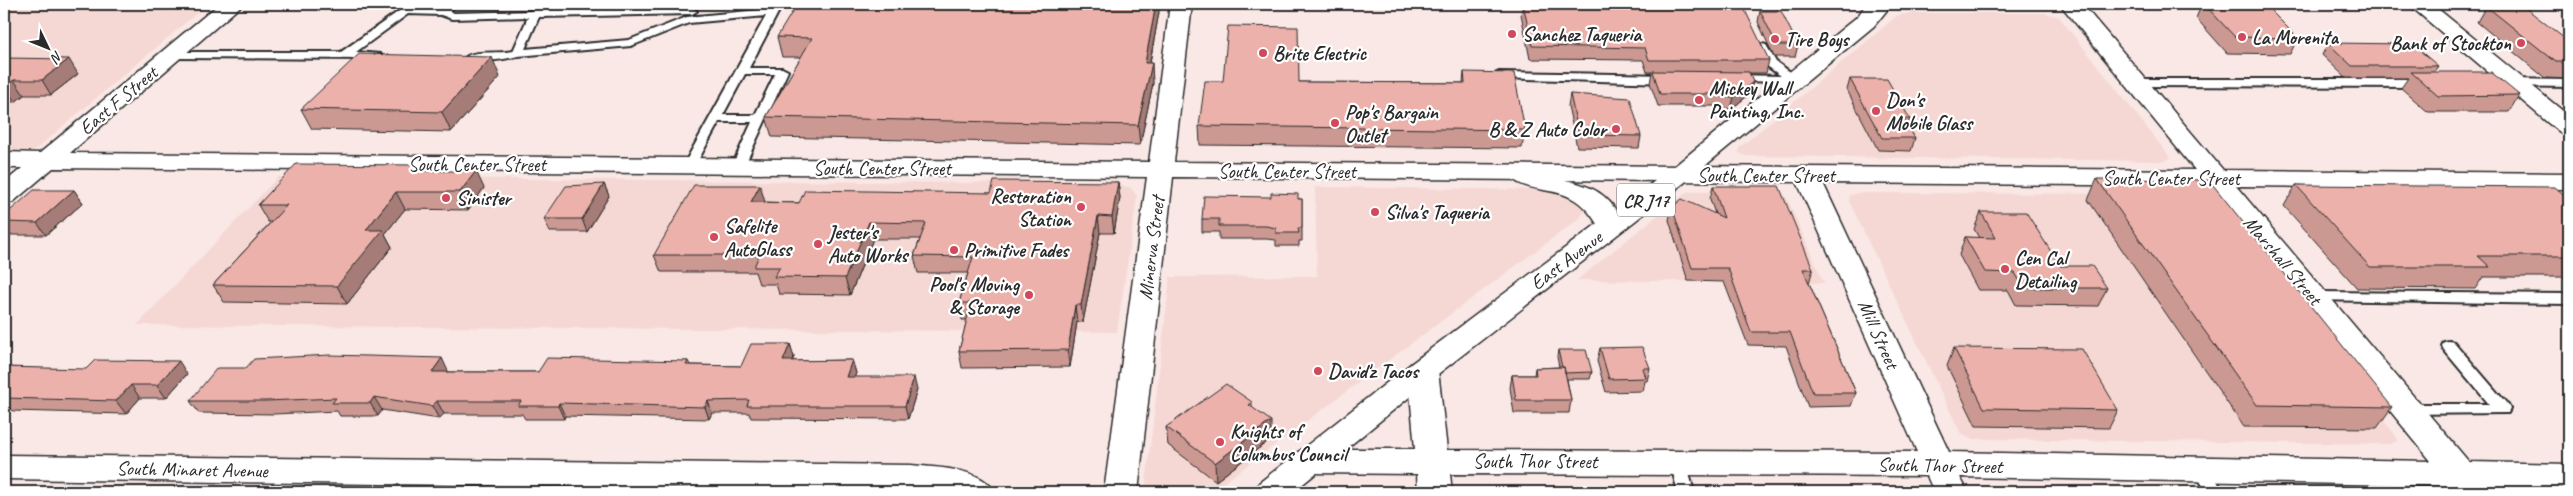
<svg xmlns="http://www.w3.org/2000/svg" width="2573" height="496" font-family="Caveat,sans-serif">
	<rect width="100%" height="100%" fill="#f9e8e6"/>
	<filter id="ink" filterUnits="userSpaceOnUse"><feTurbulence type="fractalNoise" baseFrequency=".02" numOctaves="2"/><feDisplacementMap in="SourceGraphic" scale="10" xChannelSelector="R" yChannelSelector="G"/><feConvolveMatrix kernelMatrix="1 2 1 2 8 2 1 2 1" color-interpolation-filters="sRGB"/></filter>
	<g filter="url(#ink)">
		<path fill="#f5d8d4" d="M 4,7 L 203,8 L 4,176 Z
			M 1909,13 L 2044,13 L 2059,17 L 2171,158 L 2164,161 L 1746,156 L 1739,153 L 1739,148 L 1897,16 Z
			M 278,177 L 1119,184 L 1131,188 L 1137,197 L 1117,332 L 137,325 Z
			M 1315,187 L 1557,190 L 1585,205 L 1585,210 L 1580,218 L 1211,492 L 1145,492 L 1170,277 L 1317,276 Z
			M 1771,191 L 1782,193 L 1787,198 L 1824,283 L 1577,280 L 1687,192 Z
			M 1858,193 L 2190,194 L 2209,202 L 2396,436 L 2398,441 L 2389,444 L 1970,439 L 1960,432 L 1849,201 L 1850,195 Z"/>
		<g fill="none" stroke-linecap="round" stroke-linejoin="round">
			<defs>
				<path id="lane" d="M 444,4 L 455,4 L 450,11 L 454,13 L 531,11 L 534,4 L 544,4 L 542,10 L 643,8 L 645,4 L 655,4 L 654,8 L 692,8 L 697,11 L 692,14 L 539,17 L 525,49 L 629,40 L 687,17 L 769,9 L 776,4 L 781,7 L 749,68 L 782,68 L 788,71 L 743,169 L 738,170 L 732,166 L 752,122 L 719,122 L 695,166 L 689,170 L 683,166 L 766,16 L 689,23 L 631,46 L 518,56 C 507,59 475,65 466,57 C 473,50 502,54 513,51 L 528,17 L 452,19 L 441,15 L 408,14 L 356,52 L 380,54 L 382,56 L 376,59 L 172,58 L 166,55 L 172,52 L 341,52 L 402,9 L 440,9 ZM 745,74 L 775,74 L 755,115 L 723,115 Z
					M 1762,44 L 1766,45 L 1776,62 L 1799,78 L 1801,80 L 1799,82 L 1729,81 L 1727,79 L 1733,75 L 1781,76 L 1767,66 L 1756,47 Z
					M 1499,72 L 1669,75 L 1675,79 L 1669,83 L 1495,78 L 1495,74 Z
					M 2136,79 L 2424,79 L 2430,83 L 2424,87 L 2132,86 L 2130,83 L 2132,80 Z
					M 2510,79 L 2569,80 L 2569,87 L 2506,86 L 2504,83 L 2506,80 Z
					M 2313,292 L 2569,294 L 2569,304 L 2308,300 L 2306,297 L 2308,294 Z
					M 2449,341 L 2454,342 L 2508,405 L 2510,409 L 2508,413 L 2402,414 L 2400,410 L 2402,406 L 2408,404 L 2489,404 L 2444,350 L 2442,346 L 2444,342 Z
					M 1678,456 L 1684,458 L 1686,462 L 1694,492 L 1678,492 L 1670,462 L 1672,458 Z
					M 2201,464 L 2207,466 L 2224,492 L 2207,492 L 2193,470 L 2195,466 Z"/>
				<path id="street" d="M 219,4 L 243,4 L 70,153 L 1149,162 L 1170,4 L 1192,4 L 1174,162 L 2195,170 L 2060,4 L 2082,4 L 2223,170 L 2569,173 L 2569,189 L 2236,186 L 2469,462 L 2569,464 L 2569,488 L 2483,487 L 2478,492 L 2458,492 L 2452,486 L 1960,477 L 1968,492 L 1934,492 L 1927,476 L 1450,474 L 1452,492 L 1418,492 L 1417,474 L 1310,473 L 1298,470 L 1294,461 L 1298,452 L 1310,449 L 1415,449 L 1408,370 L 1412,363 L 1423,359 L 1434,363 L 1438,370 L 1447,450 L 1917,452 L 1797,182 L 1173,177 L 1138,492 L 1104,492 L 1147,177 L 53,168 L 13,202 L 4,204 L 4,183 L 22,168 L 4,168 L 4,152 L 40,153 ZM 1823,183 L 2207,186 L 2431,461 L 1949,452 Z
					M 2408,4 L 2432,4 L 2569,116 L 2569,135 L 2560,133 Z
					M 4,455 L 911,465 C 936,468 981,467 995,492 L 4,479 Z"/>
				<path id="primary" d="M 1866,4 L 1888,4 L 1887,10 L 1874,26 L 1689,179 L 1434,377 L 1293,492 L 1254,492 L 1259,483 L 1412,363 L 1597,224 C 1590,212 1579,200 1565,195 C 1547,188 1520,191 1507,173 L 1511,168 C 1527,163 1537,174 1552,177 C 1578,183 1600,186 1616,210 L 1671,169 L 1858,16 Z"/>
			</defs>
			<use href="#lane" stroke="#2b2b2b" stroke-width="4"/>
			<use href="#street" stroke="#2b2b2b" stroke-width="3"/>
			<use href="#primary" stroke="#2b2b2b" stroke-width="3"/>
			<use href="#lane" fill="#fff" fill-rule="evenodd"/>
			<use href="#street" fill="#fff" fill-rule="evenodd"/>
			<use href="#primary" fill="#fff" fill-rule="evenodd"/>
		</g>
		<path fill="#cb9892" stroke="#2b2b2b" d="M 1523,4 L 1694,4 L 1769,60 L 1766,73 L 1749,73 L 1750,94 L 1731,109 L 1720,109 L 1719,106 L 1658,106 L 1650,83 L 1652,72 L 1647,72 L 1643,60 L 1530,59 L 1521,14 Z
			M 2202,4 L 2264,4 L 2298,38 L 2290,54 L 2227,53 L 2196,18 Z
			M 2486,6 L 2569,42 L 2569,95 L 2562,89 L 2568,79 L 2545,78 L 2477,22 Z
			M 1760,11 L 1798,45 L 1795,57 L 1774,57 L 1758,22 Z
			M 1159,12 L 1150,63 L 1153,83 L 1140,145 L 772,137 L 766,117 L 801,57 L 782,57 L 777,37 Z
			M 2328,43 L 2438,66 L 2434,72 L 2519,95 L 2509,112 L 2428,112 L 2401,88 L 2408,78 L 2346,78 L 2322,55 Z
			M 4,58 L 78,74 L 51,95 L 24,95 L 15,102 L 4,102 Z
			M 1464,72 L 1525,130 L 1522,148 L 1200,145 L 1199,126 L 1299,82 L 1463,83 Z
			M 500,77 L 451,132 L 312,129 L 301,109 Z
			M 1850,79 L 1910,119 L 1908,127 L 1915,138 L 1911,151 L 1878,150 L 1847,90 Z
			M 1570,94 L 1641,136 L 1639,148 L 1577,147 L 1568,106 Z
			M 421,171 L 484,188 L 468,210 L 405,209 L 385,234 L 392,247 L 347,304 L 224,302 L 213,285 L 271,222 L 268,222 L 258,205 Z
			M 2097,179 L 2392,407 L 2377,428 L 2244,427 L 2088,200 Z
			M 1118,182 L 1120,198 L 1114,233 L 1100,233 L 1083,322 L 1077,322 L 1070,367 L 962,368 L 959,351 L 967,320 L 962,320 L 959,303 L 968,273 L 918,273 L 914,256 L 920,239 L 873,239 L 850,295 L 779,294 L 776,284 L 759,284 L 755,272 L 661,272 L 654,255 L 765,202 L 764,202 L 799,203 L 991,193 Z
			M 604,184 L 609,196 L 587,232 L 550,232 L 544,219 Z
			M 2296,185 L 2569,199 L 2569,277 L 2483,277 L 2475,289 L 2357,288 L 2284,206 Z
			M 1713,186 L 1813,269 L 1809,283 L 1856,393 L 1851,406 L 1808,407 L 1786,346 L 1748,345 L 1724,282 L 1688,281 L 1669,220 L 1672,207 L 1715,214 L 1710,199 Z
			M 74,190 L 83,203 L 46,235 L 5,235 L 4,232 L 4,216 Z
			M 1298,199 L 1302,199 L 1302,241 L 1299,241 L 1299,246 L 1276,246 L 1276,240 L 1266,239 L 1219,239 L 1219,232 L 1202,232 L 1202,219 Z
			M 1981,212 L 2060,266 L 2107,288 L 2098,306 L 2016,305 L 2008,290 L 1978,290 L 1959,255 L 1965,237 L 1979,238 L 1974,229 Z
			M 790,344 L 794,357 L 792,361 L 852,360 L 856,373 L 854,377 L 917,390 L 908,419 L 751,418 L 749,413 L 712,413 L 709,419 L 565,416 L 564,419 L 525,419 L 522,414 L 444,414 L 439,419 L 382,410 L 378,416 L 340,416 L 337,411 L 274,414 L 199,413 L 190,401 L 448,371 L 448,372 L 538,372 L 688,361 L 690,365 L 741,366 Z
			M 1600,348 L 1650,368 L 1647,381 L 1645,381 L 1643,391 L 1606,392 L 1597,361 Z
			M 1954,348 L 2118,410 L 2109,428 L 1976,426 L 1947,366 Z
			M 1558,350 L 1592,372 L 1590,379 L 1567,379 L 1571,400 L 1569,413 L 1514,413 L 1510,388 L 1512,375 L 1534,375 L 1535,368 L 1559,367 L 1557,357 Z
			M 4,367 L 187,374 L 166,398 L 140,398 L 126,414 L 13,411 L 10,408 L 4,408 Z
			M 1252,402 L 1252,408 L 1271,439 L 1216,481 L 1168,445 L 1166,427 Z"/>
		<path fill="#a57c77" stroke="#2b2b2b" d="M 1156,4 L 1159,4 L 1159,12 L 1146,83 L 1145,63 Z
			M 492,57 L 500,77 L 451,132 L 442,112 Z
			M 69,59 L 78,74 L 51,95 L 42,80 Z
			M 1152,63 L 1153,83 L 1140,145 L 1138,125 Z
			M 14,80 L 24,95 L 15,102 L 5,86 Z
			M 1753,82 L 1750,94 L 1731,109 L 1734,97 Z
			M 418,165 L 426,182 L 413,171 Z
			M 476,171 L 484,188 L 468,210 L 460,192 Z
			M 1118,182 L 1120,198 L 1114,233 L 1112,217 Z
			M 604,184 L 609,196 L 587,232 L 582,219 Z
			M 760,185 L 765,202 L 756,219 L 751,202 Z
			M 74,190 L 83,203 L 46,235 L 37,223 Z
			M 396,192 L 405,209 L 385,234 L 392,247 L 347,304 L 337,286 L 366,230 Z
			M 1098,216 L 1100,233 L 1083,322 L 1081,305 Z
			M 869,222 L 873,239 L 850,295 L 845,278 Z
			M 1075,305 L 1077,322 L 1070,367 L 1068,350 Z
			M 790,344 L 794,357 L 787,374 L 783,361 Z
			M 442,358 L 448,371 L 439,385 L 432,372 Z
			M 852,360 L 856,373 L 850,390 L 846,377 Z
			M 179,361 L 187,374 L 166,398 L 157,385 Z
			M 914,377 L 917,390 L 908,419 L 905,406 Z
			M 131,385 L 140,398 L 126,414 L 116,401 Z
			M 374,397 L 382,410 L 378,416 L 370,403 Z
			M 437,401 L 444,414 L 439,419 L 432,406 Z
			M 708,401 L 712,413 L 709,419 L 705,407 Z
			M 559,403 L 565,416 L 564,419 L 558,406 Z
			M 1271,421 L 1271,439 L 1216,481 L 1215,463 Z"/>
		<path fill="#ecb1aa" stroke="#2b2b2b" d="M 797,4 L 1156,4 L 1145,63 L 1152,63 L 1138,125 L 766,117 L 812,38 L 777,37 Z
			M 1523,4 L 1742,4 L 1769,60 L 1649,60 L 1645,48 L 1532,46 Z
			M 2204,4 L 2264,4 L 2298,38 L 2235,37 Z
			M 2486,6 L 2523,6 L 2569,42 L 2569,62 L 2556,62 Z
			M 1760,11 L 1781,11 L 1798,45 L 1777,45 Z
			M 1228,26 L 1298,27 L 1299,82 L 1465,83 L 1464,72 L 1514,73 L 1525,130 L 1199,126 L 1205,81 L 1223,81 Z
			M 2328,43 L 2412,44 L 2438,66 L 2352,66 Z
			M 359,54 L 492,57 L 442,112 L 301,109 Z
			M 4,58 L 69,59 L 42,80 L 14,80 L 5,86 L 4,86 Z
			M 1653,71 L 1749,72 L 1753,82 L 1734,97 L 1722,97 L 1721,94 L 1660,94 Z
			M 2411,72 L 2491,72 L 2519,95 L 2438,96 Z
			M 1850,79 L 1887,79 L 1910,119 L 1903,119 L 1915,138 L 1882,138 Z
			M 1570,94 L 1630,98 L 1641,136 L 1579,135 Z
			M 296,164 L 418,165 L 413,171 L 476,171 L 460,192 L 396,192 L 366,230 L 383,230 L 337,286 L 213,285 L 287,205 L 258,205 Z
			M 2097,179 L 2209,180 L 2392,407 L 2257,405 Z
			M 994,181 L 1118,182 L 1112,217 L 1098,216 L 1081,305 L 1075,305 L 1068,350 L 959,351 L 971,303 L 959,303 L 973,257 L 914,256 L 926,223 L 869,222 L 845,278 L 774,277 L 780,267 L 754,267 L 759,255 L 654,255 L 694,185 L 760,185 L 751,202 L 799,203 L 805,190 L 991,193 Z
			M 604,184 L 582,219 L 544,219 L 566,186 Z
			M 2296,185 L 2555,187 L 2569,199 L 2569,256 L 2478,256 L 2490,267 L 2370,267 Z
			M 1713,186 L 1779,186 L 1813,269 L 1803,269 L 1856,393 L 1813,393 L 1790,332 L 1751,332 L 1728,268 L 1692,268 L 1672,207 L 1682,199 L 1724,218 Z
			M 34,190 L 74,190 L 37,223 L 4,222 L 4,216 Z
			M 1271,193 L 1298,194 L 1298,199 L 1302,199 L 1302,228 L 1298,228 L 1299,233 L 1276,233 L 1276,228 L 1266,226 L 1219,226 L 1219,219 L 1202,219 L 1204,196 L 1271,197 Z
			M 1981,212 L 2026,212 L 2060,266 L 2092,266 L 2107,288 L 2024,288 L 2015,273 L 1985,272 L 1965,237 L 1996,238 Z
			M 751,344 L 790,344 L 783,361 L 852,360 L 846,377 L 914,377 L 905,406 L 747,406 L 749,400 L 708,401 L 705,407 L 559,403 L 558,406 L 518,406 L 521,401 L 437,401 L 432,406 L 374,397 L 370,403 L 332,403 L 336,398 L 266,401 L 190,401 L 217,368 L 246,368 L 254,359 L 330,355 L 442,358 L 432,372 L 538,372 L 547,358 L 688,361 L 686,365 L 741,366 Z
			M 1642,347 L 1650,368 L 1643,368 L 1646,378 L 1609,379 L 1600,348 Z
			M 1954,348 L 2082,349 L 2118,410 L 1984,408 Z
			M 1558,350 L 1586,350 L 1592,372 L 1565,373 L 1564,367 L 1562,367 Z
			M 95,360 L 179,361 L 157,385 L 131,385 L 116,401 L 4,398 L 4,397 L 5,395 L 4,395 L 4,367 L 86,369 Z
			M 1564,367 L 1571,400 L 1516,400 L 1512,375 L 1536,375 L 1535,368 Z
			M 1226,384 L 1252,402 L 1249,405 L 1271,421 L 1215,463 L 1166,427 Z
			M 2028,490 L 2184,492 L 2029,492 Z"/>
	</g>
	<g fill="#d1495b" stroke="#fff" stroke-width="2">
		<circle cx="1512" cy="34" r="5"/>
		<circle cx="2242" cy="37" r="5"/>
		<circle cx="1775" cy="39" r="5"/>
		<circle cx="2521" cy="43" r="5"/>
		<circle cx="1263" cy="53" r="5"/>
		<circle cx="1699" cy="100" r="5"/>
		<circle cx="1876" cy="111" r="5"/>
		<circle cx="1335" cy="123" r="5"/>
		<circle cx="1616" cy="129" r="5"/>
		<circle cx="446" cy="198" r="5"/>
		<circle cx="1081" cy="207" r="5"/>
		<circle cx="1375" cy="212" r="5"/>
		<circle cx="714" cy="237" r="5"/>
		<circle cx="818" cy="244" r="5"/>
		<circle cx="954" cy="250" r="5"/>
		<circle cx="2005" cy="269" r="5"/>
		<circle cx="1029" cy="295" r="5"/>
		<circle cx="1318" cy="371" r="5"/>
		<circle cx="1220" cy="442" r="5"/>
	</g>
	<g text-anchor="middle" stroke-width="4.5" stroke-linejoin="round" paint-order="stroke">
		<rect fill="#fff" stroke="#6b6b6b" stroke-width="1" x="1617" y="183.5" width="58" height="33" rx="4"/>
		<g font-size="19" font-weight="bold" fill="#2b2b2b">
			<text x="1646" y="207">CR J17</text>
		</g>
		<g font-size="20" font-weight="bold" fill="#2b2b2b" stroke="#fff" text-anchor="start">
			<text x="1522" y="41">Sanchez Taqueria</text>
			<text x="2252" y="44">La Morenita</text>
			<text x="1785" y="46">Tire Boys</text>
			<text x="2511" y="50" text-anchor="end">Bank of Stockton</text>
			<text x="1273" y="60">Brite Electric</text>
			<text x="1709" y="95">Mickey Wall<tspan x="1709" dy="23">Painting, Inc.</tspan></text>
			<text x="1886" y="107">Don's<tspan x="1886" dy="23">Mobile Glass</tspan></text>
			<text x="1345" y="119">Pop's Bargain<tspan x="1345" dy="23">Outlet</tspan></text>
			<text x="1606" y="136" text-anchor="end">B &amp; Z Auto Color</text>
			<text x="1071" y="203" text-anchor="end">Restoration<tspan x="1071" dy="23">Station</tspan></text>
			<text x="456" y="205">Sinister</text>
			<text x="1385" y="219">Silva's Taqueria</text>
			<text x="724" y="233">Safelite<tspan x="724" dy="23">AutoGlass</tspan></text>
			<text x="828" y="239">Jester's<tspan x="828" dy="23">Auto Works</tspan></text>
			<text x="964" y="257">Primitive Fades</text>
			<text x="2015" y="265">Cen Cal<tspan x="2015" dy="23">Detailing</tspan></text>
			<text x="1019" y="291" text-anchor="end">Pool's Moving<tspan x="1019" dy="23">&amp; Storage</tspan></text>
			<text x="1328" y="378">David'z Tacos</text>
			<text x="1230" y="438">Knights of<tspan x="1230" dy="23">Columbus Council</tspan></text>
		</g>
		<g font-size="20" fill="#2b2b2b" stroke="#fff">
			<text transform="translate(118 100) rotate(-40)" y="7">East F Street</text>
			<text x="477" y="171">South Center Street</text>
			<text x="882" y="175">South Center Street</text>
			<text x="1287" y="178">South Center Street</text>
			<text x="1766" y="182">South Center Street</text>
			<text x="2171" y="185">South Center Street</text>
			<text transform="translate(1151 248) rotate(-83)" y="7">Minerva Street</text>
			<text transform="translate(1566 260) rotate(-37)" y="7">East Avenue</text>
			<text transform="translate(2283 260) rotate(50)" y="7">Marshall Street</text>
			<text transform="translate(1879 334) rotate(66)" y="7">Mill Street</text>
			<text x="1535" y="468">South Thor Street</text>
			<text transform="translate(1940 465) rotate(1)" y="7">South Thor Street</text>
			<text transform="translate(192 469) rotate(1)" y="7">South Minaret Avenue</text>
		</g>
	</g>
	<rect width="2573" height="496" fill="none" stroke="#fff" stroke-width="20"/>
	<rect x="10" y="10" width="2553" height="476" fill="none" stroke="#2b2b2b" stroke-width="2" filter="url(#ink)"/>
	<g transform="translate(48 48) rotate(133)" stroke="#ffffff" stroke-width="4" paint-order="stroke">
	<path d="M0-4L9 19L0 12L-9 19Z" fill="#2b2b2b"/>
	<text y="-8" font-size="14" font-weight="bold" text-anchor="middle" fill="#2b2b2b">N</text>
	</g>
</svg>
